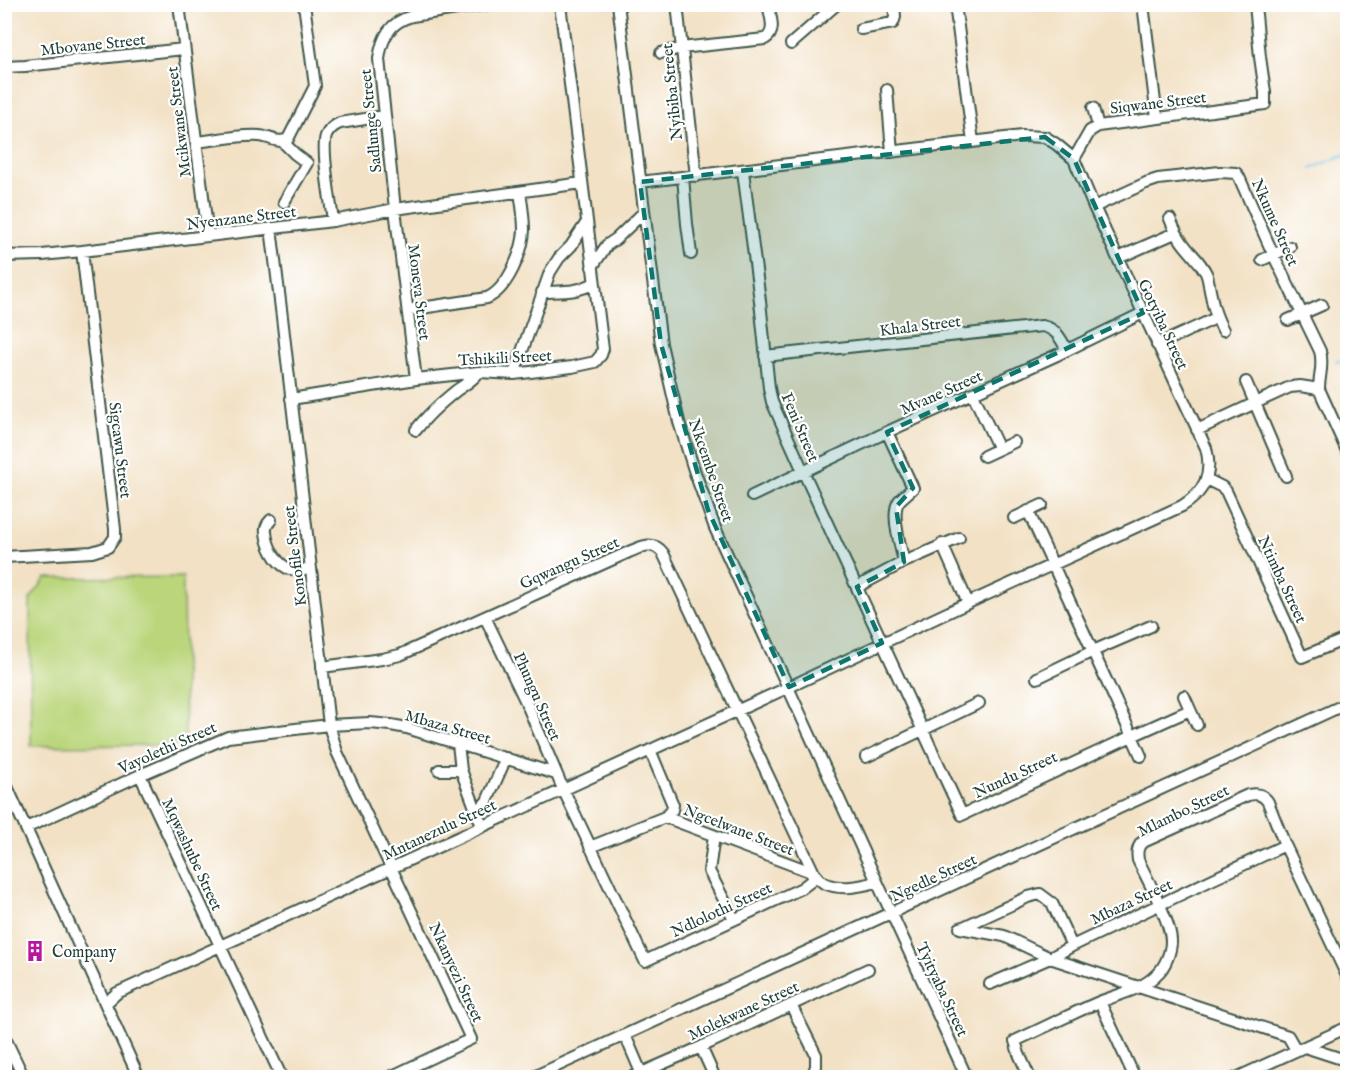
<svg xmlns="http://www.w3.org/2000/svg" width="1352" height="1082" font-family="'IM FELL English',serif">
	<rect width="100%" height="100%" fill="#fff"/>
	<filter id="ink" filterUnits="userSpaceOnUse"><feTurbulence type="fractalNoise" baseFrequency=".0167" numOctaves="2"/><feDisplacementMap in="SourceGraphic" scale="12" xChannelSelector="R" yChannelSelector="G"/><feConvolveMatrix kernelMatrix="1 2 1 2 8 2 1 2 1" color-interpolation-filters="sRGB"/></filter>
	<filter id="wash" filterUnits="userSpaceOnUse"><feTurbulence type="fractalNoise" baseFrequency=".008" numOctaves="4" result="noise"/><feDisplacementMap in="SourceGraphic" scale="24" xChannelSelector="R" yChannelSelector="G"/><feGaussianBlur stdDeviation="1.35" result="paint"/><feColorMatrix in="noise" values="0 0 0 0 0 0 0 0 0 0 0 0 0 0 0 0 0 1.4 0 .05"/><feComposite in="paint" operator="in"/></filter>
	<g filter="url(#wash)">
		<rect width="100%" height="100%" fill="#f2e1c5"/>
		<path fill="#bad57a" stroke="#6c8957" stroke-width="1.5" d="M 183,577 L 185,745 L 31,746 L 30,599 L 46,578 Z"/>
		<g fill="none" stroke-linecap="round" stroke-linejoin="round">
			<path stroke="#6ebde9" stroke-width="2" d="M 1311,169 L 1348,153
				M 1336,362 L 1348,357"/>
		</g>
	</g>
	<g filter="url(#ink)">
		<g fill="none" stroke-linecap="round" stroke-linejoin="round">
			<defs>
				<path id="minor" d="M 179,4 L 208,236
					M 618,4 L 661,344 L 679,422 L 694,470 L 715,528 L 967,1078
					M 677,4 L 696,176
					M 955,4 L 973,142
					M 1143,4 L 1157,118
					M 861,29 L 893,23 L 895,17 L 894,4
					M 791,44 L 837,4
					M 661,53 L 681,48 L 765,39 C 777,32 770,16 768,4
					M 4,67 L 25,66 L 184,49
					M 887,90 L 892,152
					M 1093,108 L 1098,126
					M 282,141 L 295,154 L 307,163 L 284,202
					M 197,142 C 214,140 244,134 260,136 C 270,137 278,144 288,139 L 315,86 L 304,4
					M 1074,159 L 1090,131 L 1098,126 L 1265,104 L 1265,92 L 1260,57 L 1255,4
					M 743,171 L 760,301 L 769,388 L 772,402 L 803,471 L 962,815 L 1132,736 L 1028,511
					M 683,177 L 687,224 L 691,254
					M 1094,207 L 1146,183 L 1158,179 L 1220,172 L 1236,173 L 1239,177 L 1273,254 L 1320,351 C 1324,365 1319,375 1319,389 L 1348,453
					M 1170,219 C 1174,229 1179,239 1186,247 C 1194,257 1199,260 1206,273 C 1209,280 1209,288 1211,295 C 1213,308 1217,319 1223,330
					M 333,221 C 331,203 321,150 326,136 C 329,129 333,126 340,123 L 384,116
					M 271,228 L 282,317 L 329,725 L 337,752 L 471,1039 L 388,1078
					M 4,256 L 42,255 L 82,251 L 333,221 L 395,209 L 582,183
					M 1118,258 L 1175,233
					M 1262,260 L 1290,247
					M 592,267 L 607,245 L 616,239 L 644,212
					M 542,292 C 562,291 577,293 594,283
					M 408,310 L 487,298 C 508,289 523,251 524,230 C 524,217 522,205 520,192
					M 1288,320 L 1322,305
					M 1157,345 L 1216,318
					M 765,356 L 1042,326 C 1057,329 1060,338 1067,350
					M 514,374 L 550,272 L 559,258 L 571,246 L 587,222
					M 416,379 L 395,209 L 379,59 C 382,37 390,22 412,16 L 489,4
					M 1246,382 L 1286,476
					M 973,394 L 999,449
					M 291,399 L 416,379 L 479,372 L 514,374 L 572,367 L 595,362 L 601,355 L 603,349 L 560,4
					M 416,430 C 428,414 442,402 457,390 C 466,384 473,380 479,372
					M 1197,430 L 1290,387 L 1300,386 L 1319,389
					M 887,432 L 913,488 C 908,493 902,497 899,501 C 890,513 901,548 904,562
					M 984,456 L 1014,442
					M 1206,479 L 1222,487 L 1226,491 L 1302,657 L 1348,638
					M 752,496 L 887,432 L 1057,355 L 1143,313
					M 1014,518 L 1042,505
					M 271,520 C 268,523 265,527 266,532 C 267,545 275,562 287,568 C 293,571 304,569 311,570
					M 942,544 L 968,603
					M 4,557 L 92,552 L 108,547 L 115,537 L 115,529 L 82,251
					M 857,587 L 904,562 L 959,538
					M 322,667 L 382,659 L 400,655 L 629,552 C 641,547 653,540 663,553 L 814,873 L 811,881 L 802,888 L 645,961 L 563,789 L 526,702 L 485,617
					M 1037,678 L 1093,651 L 1151,626
					M 1184,696 L 1197,725
					M 458,744 L 461,770 L 482,826
					M 650,750 L 673,805 L 672,810 L 665,817
					M 1141,756 L 1132,736 L 1190,710
					M 866,757 L 979,703
					M 439,770 L 461,770
					M 140,775 L 282,1078
					M 4,780 L 139,1078
					M 477,813 L 487,801 L 506,758
					M 26,828 L 140,775 L 228,737 L 329,725 L 370,723 L 391,725 L 407,728 L 556,774
					M 714,836 L 709,871 L 734,919
					M 590,847 L 665,817 L 814,873 C 817,876 820,881 824,883 C 841,891 861,886 877,882
					M 960,928 L 1004,936 L 1050,958 L 1288,1036 L 1296,1050
					M 961,928 L 1028,897 L 1040,894 L 1052,903 L 1072,946
					M 990,984 L 1050,958 L 1072,946 L 1285,845
					M 1100,1002 L 1135,1078
					M 106,1003 L 117,993 L 789,687 L 968,603 L 1182,506 C 1205,492 1213,474 1206,448 L 1094,207 L 1074,159 L 1056,144 L 1045,137 L 1022,136 L 640,182
					M 791,1005 L 816,1055 L 816,1066 L 812,1078
					M 625,1035 L 643,1077
					M 4,1036 L 24,1078
					M 701,1047 L 715,1078
					M 1305,1047 L 1348,1061
					M 531,1078 L 1348,703
					M 630,1078 L 701,1047 L 868,969
					M 1030,1078 L 1019,1054 L 1015,1041 C 1043,1028 1071,1014 1099,1002 C 1119,994 1142,990 1157,974 C 1165,967 1171,952 1171,941 C 1171,922 1147,879 1138,860 C 1137,853 1137,849 1141,843 L 1248,795 C 1257,793 1263,794 1268,802 L 1285,845 L 1348,978
					M 1236,1078 L 1348,1027"/>
			</defs>
			<use href="#minor" stroke="#3f564a" stroke-width="14"/>
			<use href="#minor" stroke="#fff" stroke-width="10"/>
		</g>
	</g>
	<path fill="#0f766e" fill-opacity="0.2" stroke="#0f766e" stroke-width="4.5" stroke-dasharray="12 8" stroke-linejoin="round" d="M 1045,137 L 1074,159 L 1143,313 L 887,432 L 913,488 L 896,507 L 904,562 L 857,587 L 882,643 L 789,687 L 708,510 L 661,344 L 640,182 Z"/>
	<defs>
		<symbol id="building-bare" viewBox="-9 -9 18 18"><path d="M-4-6H4V6H1V3H-1V6H-4ZM-2.5-4.3h1.7v1.8h-1.7ZM.8-4.3h1.7v1.8H.8ZM-2.5-1h1.7V.8h-1.7ZM.8-1h1.7V.8H.8Z" fill="#b5179e" stroke="#fff" stroke-width="2.5" paint-order="stroke"/></symbol>
	</defs>
	<g fill-rule="evenodd">
		<use href="#building-bare" x="20" y="936" width="30" height="30"/>
	</g>
	<g text-anchor="middle" stroke-width="4.5" stroke-linejoin="round" paint-order="stroke">
		<g font-size="16" fill="#1f3d34" stroke="#fff">
			<text transform="translate(93 44) rotate(-6)" y="6">Mbovane Street</text>
			<text transform="translate(671 92) rotate(-96)" y="6">Nyibiba Street</text>
			<text transform="translate(1158 102) rotate(-7)" y="6">Siqwane Street</text>
			<text transform="translate(370 121) rotate(-96)" y="6">Sadlunge Street</text>
			<text transform="translate(178 122) rotate(-97)" y="6">Mcikwane Street</text>
			<text transform="translate(241 217) rotate(-7)" y="6">Nyenzane Street</text>
			<text transform="translate(1276 222) rotate(66)" y="6">Nkume Street</text>
			<text transform="translate(420 292) rotate(83)" y="6">Moneva Street</text>
			<text transform="translate(1164 324) rotate(65)" y="6">Gotyiba Street</text>
			<text transform="translate(920 325) rotate(-7)" y="6">Khala Street</text>
			<text transform="translate(505 357) rotate(-3)" y="6">Tshikili Street</text>
			<text transform="translate(941 392) rotate(-24)" y="6">Mvane Street</text>
			<text transform="translate(801 427) rotate(67)" y="6">Feni Street</text>
			<text transform="translate(121 450) rotate(83)" y="6">Sigcawu Street</text>
			<text transform="translate(712 470) rotate(71)" y="6">Nkcembe Street</text>
			<text transform="translate(294 556) rotate(-97)" y="6">Konofile Street</text>
			<text transform="translate(569 562) rotate(-24)" y="6">Gqwangu Street</text>
			<text transform="translate(1283 579) rotate(65)" y="6">Ntimba Street</text>
			<text transform="translate(538 696) rotate(66)" y="6">Phungu Street</text>
			<text transform="translate(448 726) rotate(16)" y="6">Mbaza Street</text>
			<text transform="translate(167 747) rotate(-24)" y="6">Vayolethi Street</text>
			<text transform="translate(1015 774) rotate(-25)" y="6">Nundu Street</text>
			<text transform="translate(1183 810) rotate(-26)" y="6">Mlambo Street</text>
			<text transform="translate(439 829) rotate(-25)" y="6">Mntanezulu Street</text>
			<text transform="translate(739 829) rotate(21)" y="6">Ngcelwane Street</text>
			<text transform="translate(193 854) rotate(65)" y="6">Mqwashube Street</text>
			<text transform="translate(933 877) rotate(-25)" y="6">Ngedle Street</text>
			<text transform="translate(1131 901) rotate(-25)" y="6">Mbaza Street</text>
			<text transform="translate(721 909) rotate(-25)" y="6">Ndlolothi Street</text>
			<text transform="translate(457 972) rotate(65)" y="6">Nkanyezi Street</text>
			<text transform="translate(943 989) rotate(65)" y="6">Tyityaba Street</text>
			<text transform="translate(743 1010) rotate(-25)" y="6">Molekwane Street</text>
		</g>
		<g font-size="16" fill="#1f3d34" stroke="#fff" text-anchor="start">
			<text x="52" y="957">Company</text>
		</g>
	</g>
	<rect width="1352" height="1082" fill="none" stroke="#fff" stroke-width="24"/>
</svg>
